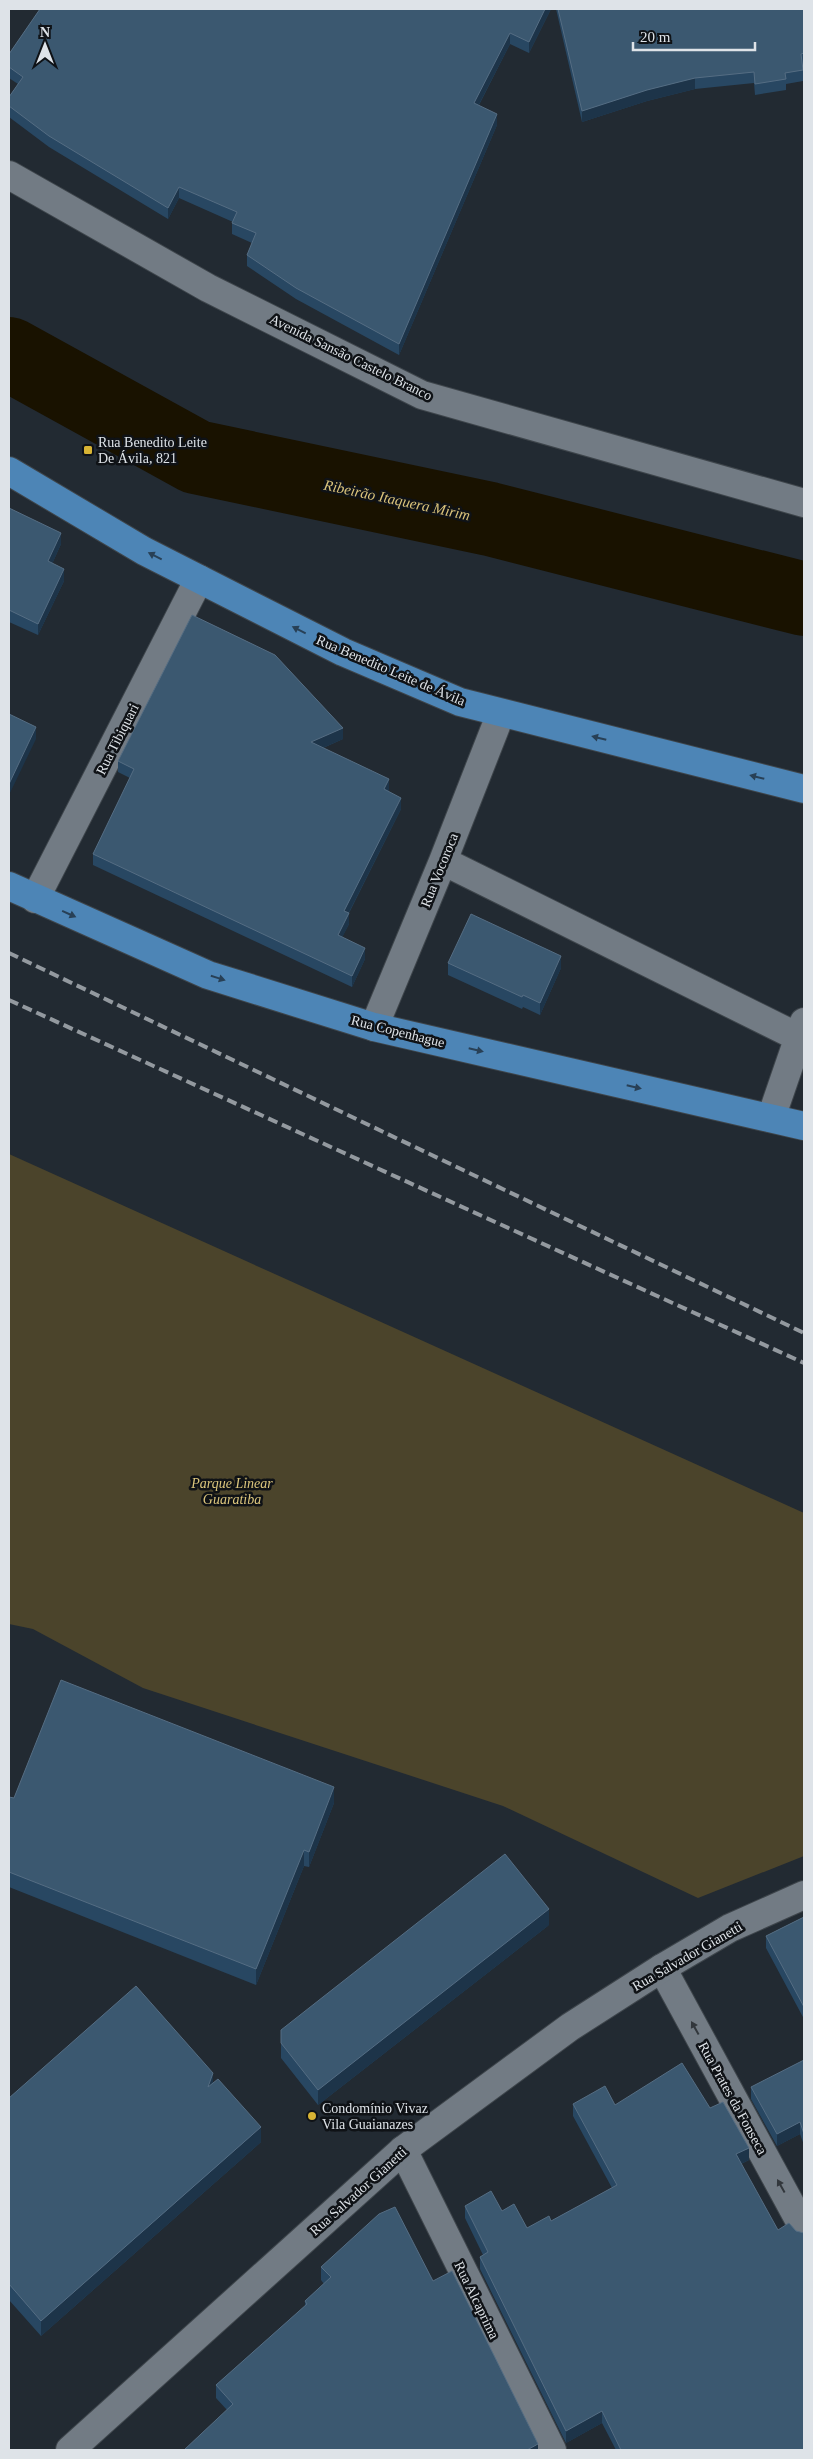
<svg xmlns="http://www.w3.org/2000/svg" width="813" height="2459" font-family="'Times New Roman',serif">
	<rect width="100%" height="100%" fill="#222a32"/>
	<path fill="#4b442b" d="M 9,1154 L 804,1513 L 804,1856 L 698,1898 L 503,1806 L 143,1688 L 33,1629 L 9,1624 Z"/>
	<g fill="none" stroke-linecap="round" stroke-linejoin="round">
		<path stroke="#191200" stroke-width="74" d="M 9,354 L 196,457 L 490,519 L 804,599"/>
		<defs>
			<path id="street" d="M 9,175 L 208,288 L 422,395 L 804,503
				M 443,861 L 800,1038
				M 35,899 L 199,579
				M 374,1027 L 443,861 L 501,713
				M 771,1118 L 804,1022
				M 662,1968 L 804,2229
				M 403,2150 L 552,2450"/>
			<path id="secondary" d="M 70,2450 L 403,2150 L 570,2027 L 662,1968 L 730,1928 L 804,1895"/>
			<path id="primary" d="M 9,471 L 144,551 L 343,652 L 460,702 L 804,789
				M 9,886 L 208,975 L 374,1027 L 804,1126"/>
		</defs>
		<use href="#street" stroke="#3e454b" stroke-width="30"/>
		<use href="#secondary" stroke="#3e454b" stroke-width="30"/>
		<use href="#primary" stroke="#3e454b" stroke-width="30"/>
		<use href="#street" stroke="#727b84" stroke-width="28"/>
		<use href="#secondary" stroke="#727b84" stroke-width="28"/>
		<use href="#primary" stroke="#4d85b6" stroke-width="28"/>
		<path stroke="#93999f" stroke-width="4" stroke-dasharray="10 5" stroke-linecap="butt" d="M 9,953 L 804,1333
			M 9,1000 L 804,1363"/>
	</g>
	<path fill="#284762" d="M 40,9 L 551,9 L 529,53 L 510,44 L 479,105 L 497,125 L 399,355 L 296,299 L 247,266 L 247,255 L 252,243 L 232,234 L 232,223 L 233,222 L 179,198 L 168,219 L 49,147 L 9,117 L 9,97 L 18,84 L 9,78 L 9,54 Z
		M 556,9 L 804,9 L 804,64 L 803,64 L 803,81 L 786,84 L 786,90 L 755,95 L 754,83 L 695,89 L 647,101 L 582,122 Z
		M 9,508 L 61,544 L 52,564 L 64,581 L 38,635 L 9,622 Z
		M 343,739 L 323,748 L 389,790 L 388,791 L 401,809 L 349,913 L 349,924 L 342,937 L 365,959 L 352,987 L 93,865 L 93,854 L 130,778 L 118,772 L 118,761 Z
		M 448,963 L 561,968 L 540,1015 L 523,1007 L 522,1009 L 448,975 Z
		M 9,1797 L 14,1798 L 334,1803 L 309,1867 L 304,1866 L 256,1985 L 9,1887 Z
		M 804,1917 L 804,2019 L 766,1948 L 766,1936 Z
		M 549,1925 L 318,2105 L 281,2058 L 281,2030 Z
		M 804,2060 L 804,2145 L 800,2134 L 777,2146 L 751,2099 L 751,2087 Z
		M 213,2082 L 261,2142 L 41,2336 L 9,2300 L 9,2098 Z
		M 573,2104 L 710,2108 L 749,2160 L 741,2164 L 804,2450 L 616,2450 L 602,2423 L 566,2443 L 480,2269 L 480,2257 L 483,2255 L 465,2218 L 465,2206 L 502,2211 L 527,2228 L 551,2221 L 612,2188 L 573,2116 Z
		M 321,2267 L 433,2281 L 538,2450 L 227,2410 L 216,2398 L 216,2385 L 305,2306 L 305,2301 L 324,2284 L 321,2280 Z"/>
	<path fill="#1d3449" d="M 545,9 L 551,9 L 529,53 L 529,42 Z
		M 510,33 L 510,44 L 474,114 L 474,103 Z
		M 695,78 L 695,89 L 647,101 L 582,122 L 582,111 L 647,90 Z
		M 497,114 L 497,125 L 399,355 L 399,344 Z
		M 179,187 L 179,198 L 168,219 L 168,208 Z
		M 61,533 L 61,544 L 48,573 L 48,561 Z
		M 64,569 L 64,581 L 38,635 L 38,624 Z
		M 36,727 L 36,739 L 9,795 L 9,784 Z
		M 343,728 L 343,739 L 311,753 L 311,742 Z
		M 389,779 L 389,790 L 384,801 L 384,789 Z
		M 401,798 L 401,809 L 344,922 L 344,911 Z
		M 349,913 L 349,924 L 338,946 L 338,935 Z
		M 365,948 L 365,959 L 352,987 L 352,976 Z
		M 561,956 L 561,968 L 540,1015 L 540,1003 Z
		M 334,1787 L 334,1803 L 309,1867 L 309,1852 Z
		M 304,1850 L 304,1866 L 256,1985 L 256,1969 Z
		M 549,1909 L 549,1925 L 318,2105 L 318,2090 Z
		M 213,2073 L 213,2089 L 208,2087 Z
		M 800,2122 L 800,2134 L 777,2146 L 777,2134 Z
		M 261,2127 L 261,2142 L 41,2336 L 41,2321 Z
		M 749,2148 L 749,2160 L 736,2166 L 736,2154 Z
		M 602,2411 L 602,2423 L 566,2443 L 566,2431 Z
		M 538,2444 L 538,2450 L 527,2450 Z"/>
	<path fill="#3b5870" stroke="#556d83" d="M 40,9 L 545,9 L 529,42 L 510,33 L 474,103 L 497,114 L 399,344 L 296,288 L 247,255 L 256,233 L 232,223 L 237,212 L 179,187 L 168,208 L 49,136 L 9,106 L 9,97 L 23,77 L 9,67 L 9,54 Z
		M 558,9 L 804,9 L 804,53 L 801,54 L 803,70 L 785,73 L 786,79 L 755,84 L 754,72 L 695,78 L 647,90 L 582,111 Z
		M 9,508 L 61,533 L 48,561 L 64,569 L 38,624 L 9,610 Z
		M 192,615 L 275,655 L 343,728 L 311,742 L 389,779 L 384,789 L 401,798 L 344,911 L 349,913 L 338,935 L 365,948 L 352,976 L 93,854 L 134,769 L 118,761 Z
		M 9,714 L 36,727 L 9,784 Z
		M 471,914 L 561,956 L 540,1003 L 523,995 L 522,997 L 448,963 Z
		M 61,1680 L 334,1787 L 309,1852 L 304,1850 L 256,1969 L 9,1872 L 9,1797 L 14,1798 Z
		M 505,1854 L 549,1909 L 318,2090 L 281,2043 L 281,2030 Z
		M 804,1917 L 804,2007 L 766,1936 Z
		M 136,1986 L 213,2073 L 208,2087 L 218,2079 L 261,2127 L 41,2321 L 9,2284 L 9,2098 Z
		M 804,2060 L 804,2134 L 800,2122 L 777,2134 L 751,2087 Z
		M 682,2063 L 710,2108 L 723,2102 L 749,2148 L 736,2154 L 778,2230 L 789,2223 L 796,2231 L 804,2233 L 804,2450 L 621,2450 L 602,2411 L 566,2431 L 480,2257 L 488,2252 L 465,2206 L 491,2191 L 502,2211 L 514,2204 L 527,2228 L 549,2216 L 551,2221 L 617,2185 L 573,2104 L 605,2086 L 615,2105 Z
		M 395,2207 L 433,2281 L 452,2271 L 538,2444 L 527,2450 L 184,2450 L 233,2404 L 216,2385 L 307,2304 L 305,2301 L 331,2277 L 321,2267 L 379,2214 Z"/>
	<defs><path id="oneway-solid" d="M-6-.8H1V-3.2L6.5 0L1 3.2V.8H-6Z" transform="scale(1.25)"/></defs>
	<g fill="#284056">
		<use href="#oneway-solid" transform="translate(155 556) rotate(-153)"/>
		<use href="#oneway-solid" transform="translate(299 630) rotate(-153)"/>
		<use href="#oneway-solid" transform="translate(599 738) rotate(-166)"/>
		<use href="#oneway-solid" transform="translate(757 777) rotate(-166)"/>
		<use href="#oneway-solid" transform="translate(69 914) rotate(24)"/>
		<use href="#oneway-solid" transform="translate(218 978) rotate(17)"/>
		<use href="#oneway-solid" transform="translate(476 1050) rotate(13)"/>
		<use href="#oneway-solid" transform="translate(634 1087) rotate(13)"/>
	</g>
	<g fill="#32373c">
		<use href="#oneway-solid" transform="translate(695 2028) rotate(-119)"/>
		<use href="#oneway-solid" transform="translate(781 2186) rotate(-119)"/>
	</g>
	<g fill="#d8b434" stroke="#0f1216" stroke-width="2">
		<rect x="83" y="445" width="10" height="10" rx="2.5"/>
		<circle cx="312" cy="2116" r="5"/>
	</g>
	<g text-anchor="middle" stroke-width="5" stroke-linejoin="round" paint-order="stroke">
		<g font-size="14" fill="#dee3e8" stroke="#0f1216">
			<text transform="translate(351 357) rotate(26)" y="5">Avenida Sansão Castelo Branco</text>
			<text transform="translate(391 670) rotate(23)" y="5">Rua Benedito Leite de Ávila</text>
			<text transform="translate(117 739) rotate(-63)" y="5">Rua Tibiquari</text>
			<text transform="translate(439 870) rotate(-68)" y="5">Rua Vocoroca</text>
			<text transform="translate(398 1031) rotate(14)" y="5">Rua Copenhague</text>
			<text transform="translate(687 1956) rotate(-30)" y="5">Rua Salvador Gianetti</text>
			<text transform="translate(733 2098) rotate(61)" y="5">Rua Prates da Fonseca</text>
			<text transform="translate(358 2191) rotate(-42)" y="5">Rua Salvador Gianetti</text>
			<text transform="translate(477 2300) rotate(64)" y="5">Rua Alcaprima</text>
		</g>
		<g font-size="14" fill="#dee3e8" stroke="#0f1216" text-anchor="start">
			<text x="98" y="447">Rua Benedito Leite<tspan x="98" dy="16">De Ávila, 821</tspan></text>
			<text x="322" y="2113">Condomínio Vivaz<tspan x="322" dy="16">Vila Guaianazes</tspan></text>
		</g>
		<g font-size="14" font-style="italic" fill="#dcc67d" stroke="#0f1216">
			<text x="232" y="1488">Parque Linear<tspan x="232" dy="16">Guaratiba</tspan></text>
		</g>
		<g font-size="15" font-style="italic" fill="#dac37b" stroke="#0f1216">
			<text transform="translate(397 500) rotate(12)" y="5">Ribeirão Itaquera Mirim</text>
		</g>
	</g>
	<rect width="813" height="2459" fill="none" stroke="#dee3e8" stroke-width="20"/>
	<g transform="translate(45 45)" stroke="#0f1216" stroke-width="4" paint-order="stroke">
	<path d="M0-4L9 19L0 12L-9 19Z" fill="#dee3e8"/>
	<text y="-8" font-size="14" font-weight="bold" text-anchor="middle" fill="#dee3e8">N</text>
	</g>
	<path d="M633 42v8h122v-8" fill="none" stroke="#dee3e8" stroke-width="2.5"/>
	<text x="640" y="42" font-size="15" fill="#dee3e8" stroke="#0f1216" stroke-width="4" paint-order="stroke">20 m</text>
</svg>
